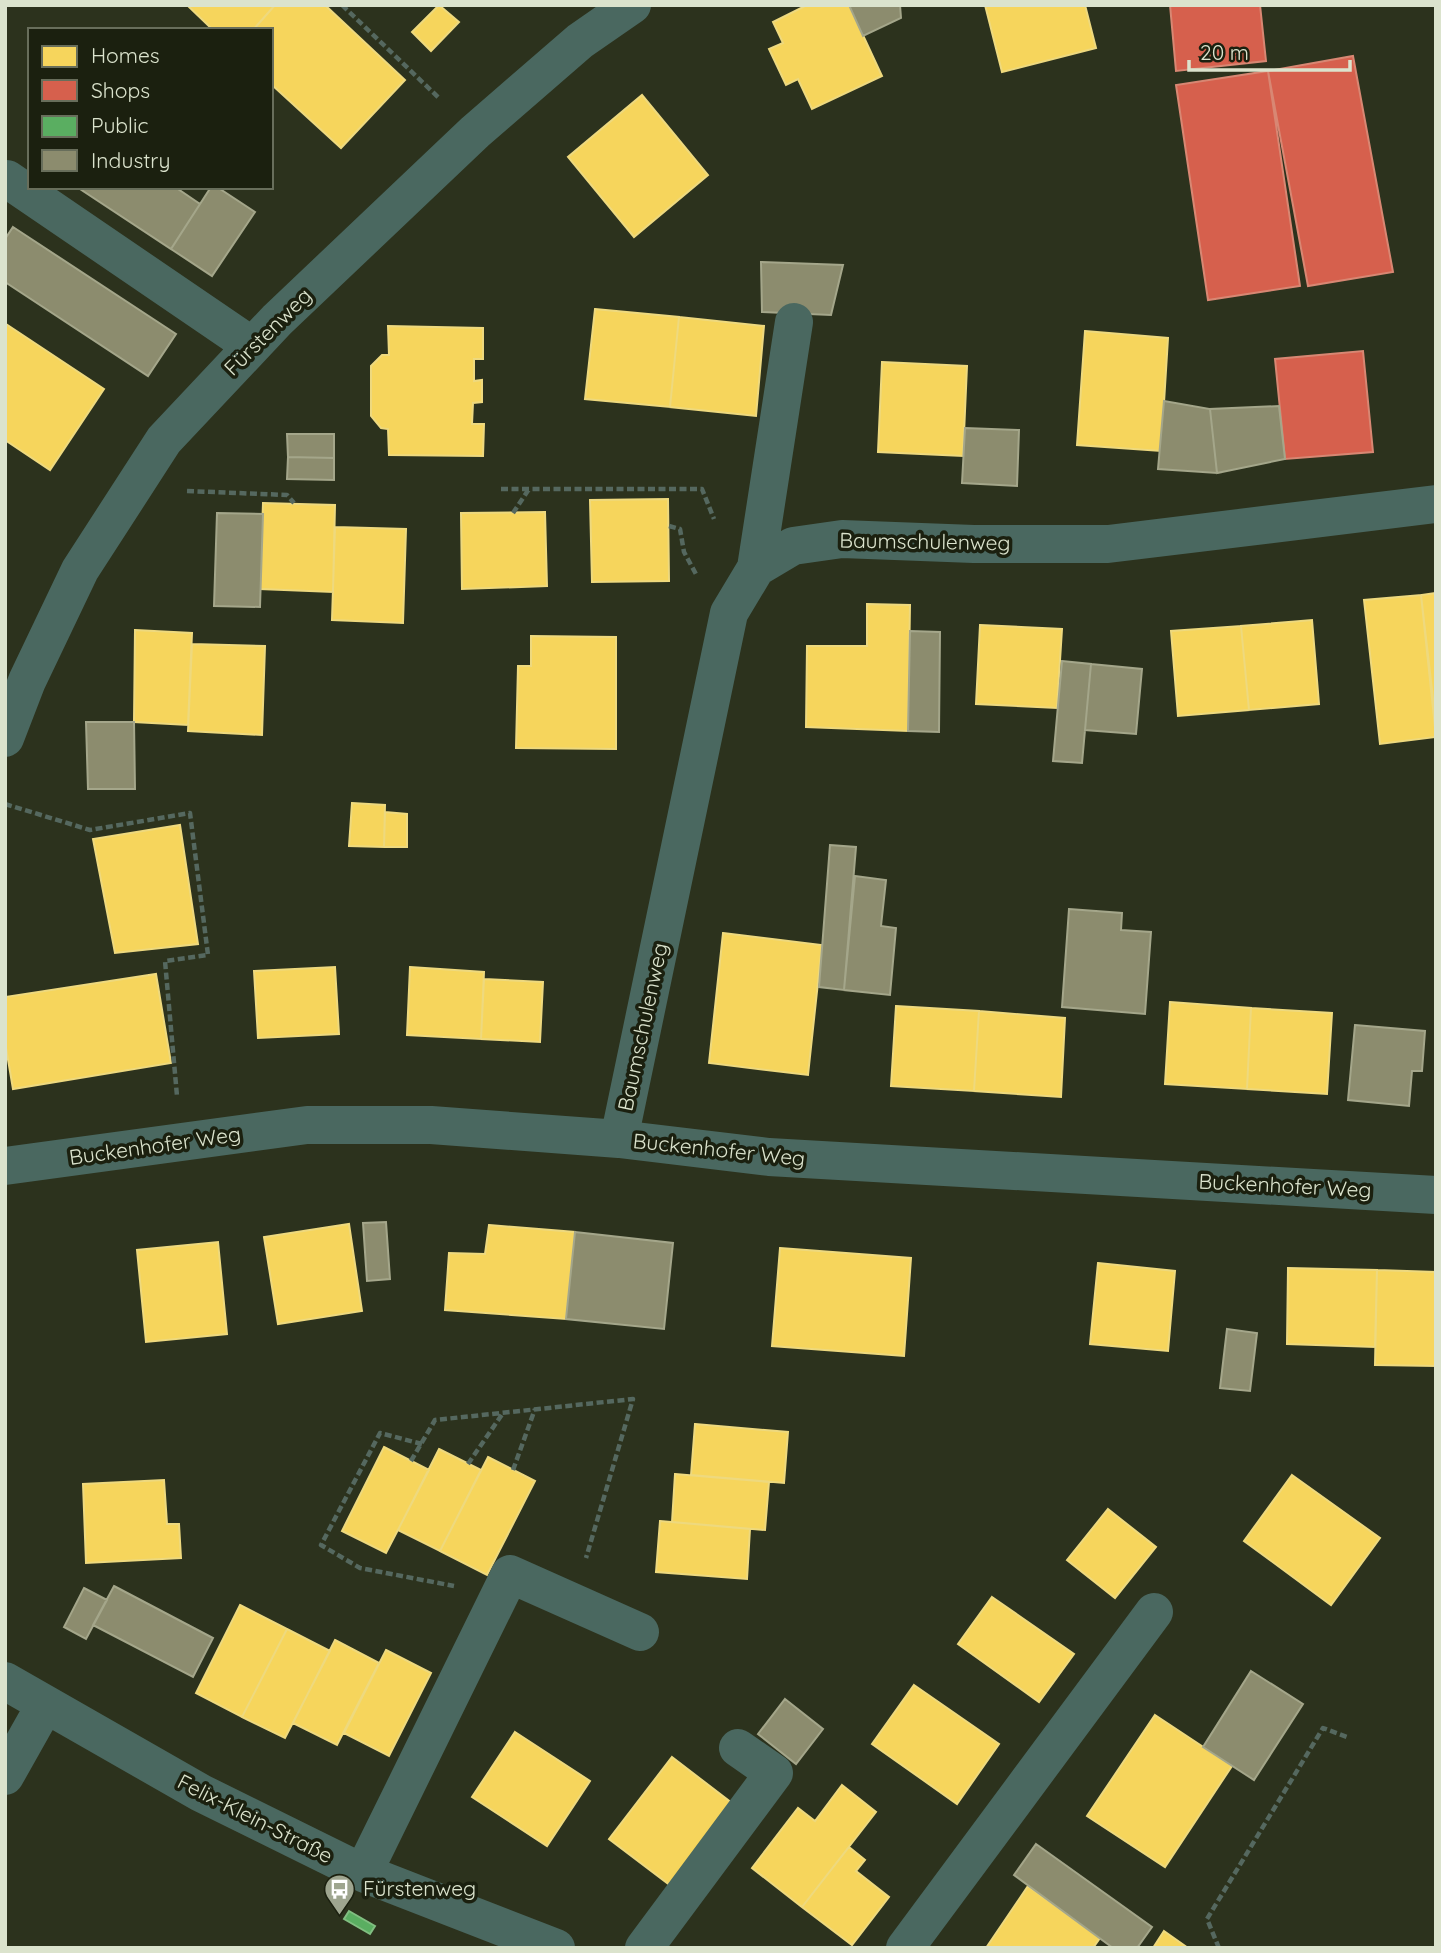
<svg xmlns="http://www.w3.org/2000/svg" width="1441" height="1953" font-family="Quicksand,sans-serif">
	<rect width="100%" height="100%" fill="#2c321d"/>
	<path fill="#f6d55c" stroke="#eed97e" stroke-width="2" d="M 187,5 L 275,5 L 253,30 L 213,30 Z
		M 275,5 L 325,5 L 405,80 L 341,148 L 271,84 L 271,30 L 253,30 Z
		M 439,5 L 459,22 L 431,51 L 412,32 Z
		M 807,5 L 849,5 L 882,76 L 812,109 L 798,79 L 786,85 L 769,49 L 783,43 L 773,22 Z
		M 985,5 L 1085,5 L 1096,48 L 1002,72 Z
		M 642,95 L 708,175 L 634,237 L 568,157 Z
		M 595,309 L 679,317 L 670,407 L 585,399 Z
		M 679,317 L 764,326 L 756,416 L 670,407 Z
		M 6,324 L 104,389 L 50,470 L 5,440 Z
		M 388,326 L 483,328 L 483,359 L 474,359 L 474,381 L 482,380 L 482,402 L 473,403 L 472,424 L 484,424 L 483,456 L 389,455 L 388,429 L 381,428 L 371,416 L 371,366 L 382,355 L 389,355 Z
		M 1085,331 L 1168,338 L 1161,451 L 1077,445 Z
		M 882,362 L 967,366 L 963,456 L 878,452 Z
		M 668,499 L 669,581 L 592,582 L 590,500 Z
		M 263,503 L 335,505 L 333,592 L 260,589 Z
		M 545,512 L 547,586 L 462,589 L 461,513 Z
		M 335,527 L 406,529 L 403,623 L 332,620 Z
		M 1436,593 L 1436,724 L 1421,595 Z
		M 1421,595 L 1436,737 L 1380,744 L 1364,600 Z
		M 867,604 L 910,605 L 908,731 L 806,727 L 807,646 L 867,646 Z
		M 1312,620 L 1319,704 L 1249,710 L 1241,626 Z
		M 980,625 L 1062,629 L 1057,708 L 976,704 Z
		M 1241,626 L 1249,710 L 1178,716 L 1171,631 Z
		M 135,630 L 192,633 L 188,725 L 134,722 Z
		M 531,636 L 616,637 L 616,749 L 516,748 L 518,666 L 531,666 Z
		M 192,644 L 265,646 L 262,735 L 188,731 Z
		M 352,803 L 385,805 L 384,847 L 349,846 Z
		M 385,812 L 407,814 L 407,847 L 384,847 Z
		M 180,825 L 198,944 L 115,953 L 93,839 Z
		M 723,933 L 822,945 L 808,1075 L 709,1063 Z
		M 335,967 L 339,1034 L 258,1038 L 254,971 Z
		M 410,967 L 484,972 L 481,1039 L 407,1035 Z
		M 156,974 L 171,1063 L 13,1089 L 5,1042 L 5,997 Z
		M 484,979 L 543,982 L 540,1042 L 481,1039 Z
		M 1170,1002 L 1251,1008 L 1247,1089 L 1165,1084 Z
		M 896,1006 L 979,1011 L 974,1091 L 891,1086 Z
		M 1251,1008 L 1332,1013 L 1327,1094 L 1247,1089 Z
		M 979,1011 L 1065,1018 L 1061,1097 L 974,1091 Z
		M 349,1224 L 362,1311 L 278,1324 L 264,1237 Z
		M 489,1225 L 575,1232 L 566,1319 L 445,1310 L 449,1253 L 485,1254 Z
		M 218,1242 L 227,1334 L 146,1342 L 137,1250 Z
		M 780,1248 L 911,1258 L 904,1356 L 772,1346 Z
		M 1098,1263 L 1175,1271 L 1168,1351 L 1090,1344 Z
		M 1288,1268 L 1377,1270 L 1375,1347 L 1287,1344 Z
		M 1377,1270 L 1436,1272 L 1436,1366 L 1375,1365 Z
		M 695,1424 L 788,1432 L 784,1483 L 691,1475 Z
		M 384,1447 L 429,1470 L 386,1553 L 342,1531 Z
		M 439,1449 L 481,1470 L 440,1551 L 398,1530 Z
		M 488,1457 L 535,1481 L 487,1575 L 440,1551 Z
		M 675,1474 L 769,1482 L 765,1530 L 672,1522 Z
		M 1292,1475 L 1380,1538 L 1331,1605 L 1244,1541 Z
		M 164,1480 L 167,1524 L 179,1524 L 181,1558 L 86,1563 L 83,1484 Z
		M 1108,1509 L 1156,1547 L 1115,1598 L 1067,1560 Z
		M 660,1521 L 750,1529 L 747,1579 L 656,1572 Z
		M 992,1597 L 1074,1654 L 1039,1702 L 958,1644 Z
		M 240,1605 L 287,1629 L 242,1717 L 196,1693 Z
		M 287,1629 L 330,1651 L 285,1738 L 242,1717 Z
		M 335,1640 L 379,1663 L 337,1745 L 293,1723 Z
		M 386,1650 L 431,1673 L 389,1756 L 344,1733 Z
		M 914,1685 L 999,1744 L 957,1804 L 872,1744 Z
		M 1155,1715 L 1232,1766 L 1165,1867 L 1087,1816 Z
		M 515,1732 L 590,1781 L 547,1846 L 472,1797 Z
		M 672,1757 L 741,1810 L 679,1892 L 609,1839 Z
		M 842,1785 L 876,1812 L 802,1907 L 752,1868 L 798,1808 L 815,1821 Z
		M 849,1847 L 865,1860 L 856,1871 L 889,1897 L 852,1945 L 802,1907 Z
		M 1028,1886 L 1100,1938 L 1093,1948 L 986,1948 Z
		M 1164,1931 L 1188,1948 L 1153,1948 Z"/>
	<path fill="#d6604d" stroke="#d88773" stroke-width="2" d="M 1170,5 L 1260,5 L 1266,61 L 1176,71 Z
		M 1353,56 L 1393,272 L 1308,286 L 1268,71 Z
		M 1268,71 L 1300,286 L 1208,300 L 1176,85 Z
		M 1363,351 L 1373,452 L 1285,459 L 1275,359 Z"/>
	<path fill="#5aae61" stroke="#81be81" stroke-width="2" d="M 349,1911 L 375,1926 L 370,1934 L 344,1919 Z"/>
	<path fill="#8c8c6e" stroke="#a4a68a" stroke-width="2" d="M 849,5 L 900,5 L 901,18 L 863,36 Z
		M 77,187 L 175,187 L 200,204 L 171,249 Z
		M 211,187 L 217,187 L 255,212 L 212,276 L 171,249 Z
		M 13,227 L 176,334 L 148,376 L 5,282 L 5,239 Z
		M 761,262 L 843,265 L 831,315 L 762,312 Z
		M 1164,401 L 1210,409 L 1217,473 L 1158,469 Z
		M 1279,406 L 1285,459 L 1217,473 L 1210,409 Z
		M 965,428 L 1019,430 L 1017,486 L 962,483 Z
		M 287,434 L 334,434 L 334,458 L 288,457 Z
		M 288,457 L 334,458 L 334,480 L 287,479 Z
		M 217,513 L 263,514 L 260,607 L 214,606 Z
		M 910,631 L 940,632 L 939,732 L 908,731 Z
		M 1062,661 L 1091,664 L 1082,763 L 1053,761 Z
		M 1091,664 L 1142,669 L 1136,734 L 1085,730 Z
		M 86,722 L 134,722 L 135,789 L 88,789 Z
		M 830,845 L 856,847 L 844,990 L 819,987 Z
		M 855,876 L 886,880 L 881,926 L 896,928 L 890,995 L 844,990 Z
		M 1069,909 L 1122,913 L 1121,930 L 1151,932 L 1145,1014 L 1062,1007 Z
		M 1355,1025 L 1425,1031 L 1422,1071 L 1412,1071 L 1409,1106 L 1348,1100 Z
		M 386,1222 L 390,1279 L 367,1281 L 363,1223 Z
		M 575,1232 L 673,1243 L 664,1329 L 566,1319 Z
		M 1227,1329 L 1257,1333 L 1250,1391 L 1220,1388 Z
		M 114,1586 L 213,1638 L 193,1677 L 93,1625 Z
		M 84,1588 L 107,1600 L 86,1639 L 64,1627 Z
		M 1251,1671 L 1303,1704 L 1254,1780 L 1203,1747 Z
		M 785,1699 L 823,1729 L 796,1764 L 758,1734 Z
		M 1036,1844 L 1152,1927 L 1137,1948 L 1113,1948 L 1014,1875 Z"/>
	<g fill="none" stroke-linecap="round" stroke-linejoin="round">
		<path stroke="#55685f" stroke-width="4.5" stroke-dasharray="7 3.5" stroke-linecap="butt" d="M 342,5 L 440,99
			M 501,489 L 702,489 L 714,519
			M 187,491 L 287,495 L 294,503
			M 513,513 L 529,489
			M 669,526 L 680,529 L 684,552 L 697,576
			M 5,804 L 90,830 L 190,813 L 208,955 L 165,961 L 177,1096
			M 422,1444 L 380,1433 L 321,1545 L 360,1568 L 454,1586
			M 411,1461 L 435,1420 L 633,1399 L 586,1558
			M 468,1464 L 503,1413
			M 513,1470 L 535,1409
			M 1219,1948 L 1207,1919 L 1323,1728 L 1347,1737"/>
		<path stroke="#4a6860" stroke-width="38" d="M 7,179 L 252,346
			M 756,568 L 794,322
			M 5,738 L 27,681 L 80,570 L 164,440 L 277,320 L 475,132 L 580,41 L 632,5
			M 619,1139 L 729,613 L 756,568 L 793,546 L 842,539 L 974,544 L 1108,544 L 1436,504
			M 5,1166 L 307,1125 L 431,1125 L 619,1139 L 769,1157 L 1436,1195
			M 5,1681 L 201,1793 L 363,1873 L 556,1948
			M 5,1776 L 45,1705
			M 363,1873 L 510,1574 L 640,1632
			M 644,1948 L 774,1773 L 738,1748
			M 905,1948 L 1154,1612"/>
	</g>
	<defs>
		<symbol id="bus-pin" viewBox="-11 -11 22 30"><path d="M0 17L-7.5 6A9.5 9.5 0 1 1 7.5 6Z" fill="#9ea58f" stroke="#1b200f"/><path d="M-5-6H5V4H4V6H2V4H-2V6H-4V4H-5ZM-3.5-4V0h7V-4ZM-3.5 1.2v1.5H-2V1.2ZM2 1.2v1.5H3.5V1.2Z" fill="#fff"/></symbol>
	</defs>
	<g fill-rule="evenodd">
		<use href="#bus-pin" x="322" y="1872" width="35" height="47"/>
	</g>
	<g text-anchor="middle" stroke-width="7" stroke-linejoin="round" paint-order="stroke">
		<g font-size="21" fill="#dbe3cd" stroke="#1b200f">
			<text transform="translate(268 332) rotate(-45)" y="7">Fürstenweg</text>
			<text transform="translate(925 542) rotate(1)" y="7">Baumschulenweg</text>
			<text transform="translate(643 1027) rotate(-78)" y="7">Baumschulenweg</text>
			<text transform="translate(155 1146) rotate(-8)" y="7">Buckenhofer Weg</text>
			<text transform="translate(719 1150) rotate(6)" y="7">Buckenhofer Weg</text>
			<text transform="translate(1285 1186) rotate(3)" y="7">Buckenhofer Weg</text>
			<text transform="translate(255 1819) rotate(27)" y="7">Felix-Klein-Straße</text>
		</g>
		<g font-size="21" fill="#dbe3cd" stroke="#1b200f" text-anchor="start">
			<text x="363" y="1896">Fürstenweg</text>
		</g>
	</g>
	<rect width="1441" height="1953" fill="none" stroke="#dbe3cd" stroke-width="14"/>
	<rect x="28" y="28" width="245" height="161" fill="#1b200f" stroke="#686e5b" stroke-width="2"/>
	<rect x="42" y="46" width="35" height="21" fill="#f6d55c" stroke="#686e5b" stroke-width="2"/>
	<text x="91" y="63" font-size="21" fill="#dbe3cd">Homes</text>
	<rect x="42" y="80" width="35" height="21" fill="#d6604d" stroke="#686e5b" stroke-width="2"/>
	<text x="91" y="98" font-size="21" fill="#dbe3cd">Shops</text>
	<rect x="42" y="116" width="35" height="21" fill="#5aae61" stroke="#686e5b" stroke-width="2"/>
	<text x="91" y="133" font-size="21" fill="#dbe3cd">Public</text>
	<rect x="42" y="150" width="35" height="21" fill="#8c8c6e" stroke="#686e5b" stroke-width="2"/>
	<text x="91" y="168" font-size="21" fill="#dbe3cd">Industry</text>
	<path d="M1189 60v10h161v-10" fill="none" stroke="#dbe3cd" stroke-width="3.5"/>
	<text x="1200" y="60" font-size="21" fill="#dbe3cd" stroke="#1b200f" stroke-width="5" paint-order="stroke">20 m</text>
</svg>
